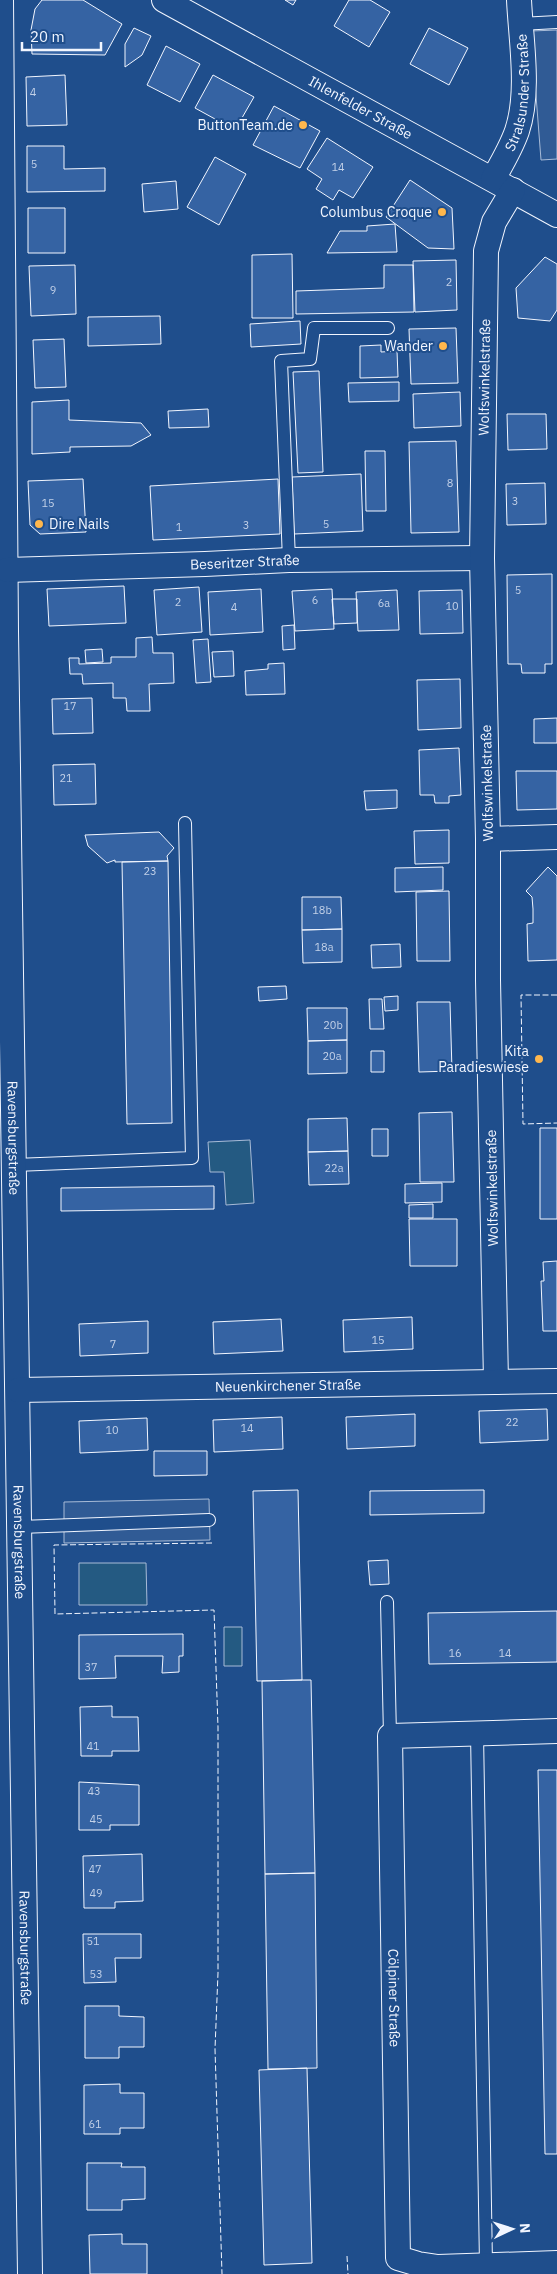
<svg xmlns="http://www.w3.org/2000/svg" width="557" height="2274" font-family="'IBM Plex Sans',sans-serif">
	<rect width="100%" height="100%" fill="#1f4e8c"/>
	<path fill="#245a82" stroke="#a8bbd7" d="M 250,1140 L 254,1203 L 226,1205 L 224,1172 L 210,1172 L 208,1142 Z
		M 79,1563 L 146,1563 L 147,1605 L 79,1605 Z
		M 224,1627 L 242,1627 L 242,1666 L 224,1666 Z"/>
	<path fill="#305b95" stroke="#a8bbd7" d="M 557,30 L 557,159 L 541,160 L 531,31 Z
		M 209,1499 L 210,1540 L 64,1543 L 64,1502 Z"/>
	<path fill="#3563a3" stroke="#f2f6ff" d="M 42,0 L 83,0 L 122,24 L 105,55 L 32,54 L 31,30 L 35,9 Z
		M 285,0 L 296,0 L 293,5 Z
		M 349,0 L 370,0 L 390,12 L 369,47 L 334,26 Z
		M 134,28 L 151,36 L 142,55 L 125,67 L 125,44 Z
		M 429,28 L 468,48 L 449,85 L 410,64 Z
		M 166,46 L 200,64 L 180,102 L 147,85 Z
		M 65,75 L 67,125 L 27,126 L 26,77 Z
		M 213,75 L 254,97 L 235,130 L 195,108 Z
		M 274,106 L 320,131 L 300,168 L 253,145 Z
		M 327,138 L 373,167 L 353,198 L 339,190 L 333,200 L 316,189 L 322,179 L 307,169 Z
		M 27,146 L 64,146 L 64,169 L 105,168 L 105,191 L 27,192 Z
		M 215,157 L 246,174 L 219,225 L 187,207 Z
		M 410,180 L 452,208 L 454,249 L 428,248 L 386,217 Z
		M 176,181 L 178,209 L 144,212 L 142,184 Z
		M 28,208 L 65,208 L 65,253 L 28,253 Z
		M 395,224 L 397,252 L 327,253 L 340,231 L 367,231 L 367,226 Z
		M 292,254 L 293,318 L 252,318 L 252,255 Z
		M 545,257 L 557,264 L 557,310 L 550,321 L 518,318 L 516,288 Z
		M 456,260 L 457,310 L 415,312 L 413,261 Z
		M 75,265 L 76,314 L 31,316 L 29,266 Z
		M 384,265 L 413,265 L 414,312 L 296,314 L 296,291 L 384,288 Z
		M 160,316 L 161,344 L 88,346 L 88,317 Z
		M 300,321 L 301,344 L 251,347 L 250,324 Z
		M 456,328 L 458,383 L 411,384 L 409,329 Z
		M 64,339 L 66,387 L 35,388 L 33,340 Z
		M 381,345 L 381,352 L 397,351 L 398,377 L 360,378 L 360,346 Z
		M 319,371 L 323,472 L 298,473 L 293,372 Z
		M 399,382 L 399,401 L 349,402 L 348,383 Z
		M 460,392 L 461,426 L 414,428 L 413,394 Z
		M 69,400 L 69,420 L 141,423 L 151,435 L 131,446 L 70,447 L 70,452 L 32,454 L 32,402 Z
		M 208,409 L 209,427 L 169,428 L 168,411 Z
		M 507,414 L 546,414 L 547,449 L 508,450 Z
		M 456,441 L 459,532 L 411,533 L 409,442 Z
		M 365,451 L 385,451 L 386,511 L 366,511 Z
		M 361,474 L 363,531 L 294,534 L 292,477 Z
		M 83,479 L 86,532 L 40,534 L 30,525 L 28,481 Z
		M 278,479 L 280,534 L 153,540 L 150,486 Z
		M 545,483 L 546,524 L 507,525 L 506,484 Z
		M 552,574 L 552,664 L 545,664 L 545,673 L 522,673 L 521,664 L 508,664 L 507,575 Z
		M 124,586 L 126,623 L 49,626 L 47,589 Z
		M 199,587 L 202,632 L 157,635 L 154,590 Z
		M 261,589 L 263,632 L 210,635 L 208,592 Z
		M 332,589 L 334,629 L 295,631 L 292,591 Z
		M 397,590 L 399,630 L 358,631 L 356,592 Z
		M 462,590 L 463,633 L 420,634 L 419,591 Z
		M 332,599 L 357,599 L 357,623 L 334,624 Z
		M 294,625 L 295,649 L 283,650 L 282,626 Z
		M 152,637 L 153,653 L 173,653 L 174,683 L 149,684 L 150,711 L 127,711 L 126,698 L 113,698 L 113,683 L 83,684 L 82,674 L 70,674 L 69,658 L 79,658 L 79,664 L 111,663 L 111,657 L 136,657 L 136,638 Z
		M 208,639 L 211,682 L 196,683 L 193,640 Z
		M 102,649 L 103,662 L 86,663 L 85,650 Z
		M 233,651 L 234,676 L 214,677 L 212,652 Z
		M 284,663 L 285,694 L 246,695 L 245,671 L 268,669 L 268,664 Z
		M 460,679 L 461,728 L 418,730 L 417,680 Z
		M 92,698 L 93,733 L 53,734 L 52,699 Z
		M 557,718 L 557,743 L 534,743 L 534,719 Z
		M 459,748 L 461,795 L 449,796 L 449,803 L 435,803 L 434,795 L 420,795 L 419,750 Z
		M 95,764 L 96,804 L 54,805 L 53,765 Z
		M 516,771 L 557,771 L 557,809 L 517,810 Z
		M 397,790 L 397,808 L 366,810 L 364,791 Z
		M 449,830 L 449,863 L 415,864 L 414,831 Z
		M 159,832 L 174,848 L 167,856 L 168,861 L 115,862 L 115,860 L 107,863 L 88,846 L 85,835 Z
		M 168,861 L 172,1123 L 127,1124 L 122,862 Z
		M 443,867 L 443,890 L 395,892 L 395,868 Z
		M 548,867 L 557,876 L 557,960 L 528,961 L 527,924 L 533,923 L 533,909 L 532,897 L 526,891 Z
		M 449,891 L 450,961 L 417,961 L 416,892 Z
		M 302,897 L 341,897 L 342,929 L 302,930 Z
		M 342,929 L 342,962 L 303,963 L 302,930 Z
		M 400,944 L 401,967 L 372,968 L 371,945 Z
		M 286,986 L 287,999 L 259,1001 L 258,987 Z
		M 398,996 L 398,1010 L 385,1011 L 384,997 Z
		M 369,999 L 382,999 L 384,1029 L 370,1029 Z
		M 417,1002 L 450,1002 L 452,1071 L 419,1072 Z
		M 307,1008 L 347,1008 L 347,1040 L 308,1041 Z
		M 347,1040 L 347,1073 L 308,1074 L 308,1041 Z
		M 371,1051 L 384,1051 L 384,1072 L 371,1072 Z
		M 452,1112 L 454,1182 L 420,1182 L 419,1113 Z
		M 347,1118 L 348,1151 L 308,1152 L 308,1119 Z
		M 540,1128 L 557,1128 L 557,1219 L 540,1219 Z
		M 372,1129 L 388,1129 L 388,1156 L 372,1156 Z
		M 348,1151 L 349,1184 L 309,1185 L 308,1152 Z
		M 442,1183 L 442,1202 L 405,1203 L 405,1184 Z
		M 214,1186 L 214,1209 L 61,1211 L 61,1188 Z
		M 433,1204 L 433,1218 L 409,1218 L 409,1205 Z
		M 409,1219 L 457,1219 L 457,1266 L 410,1266 Z
		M 557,1261 L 557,1331 L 543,1331 L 541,1281 L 544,1281 L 543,1262 Z
		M 412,1317 L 413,1349 L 344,1352 L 343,1320 Z
		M 281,1319 L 283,1351 L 214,1354 L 213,1322 Z
		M 148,1321 L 148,1353 L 80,1356 L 79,1324 Z
		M 547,1409 L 548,1440 L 480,1443 L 479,1411 Z
		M 415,1414 L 415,1446 L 347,1449 L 346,1417 Z
		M 282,1417 L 283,1449 L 214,1452 L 213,1420 Z
		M 147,1418 L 148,1450 L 80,1453 L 79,1421 Z
		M 154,1451 L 207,1451 L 207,1475 L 154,1476 Z
		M 298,1490 L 302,1680 L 257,1681 L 253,1491 Z
		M 484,1490 L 484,1513 L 370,1515 L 370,1491 Z
		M 388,1560 L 389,1584 L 370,1585 L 368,1561 Z
		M 557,1611 L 557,1662 L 429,1664 L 428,1613 Z
		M 183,1634 L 183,1656 L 179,1656 L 179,1672 L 162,1673 L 163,1656 L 115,1656 L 116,1678 L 79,1679 L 79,1635 Z
		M 302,1680 L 311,1680 L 315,1873 L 265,1874 L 262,1681 Z
		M 112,1706 L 112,1717 L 138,1717 L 139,1751 L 112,1751 L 112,1756 L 81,1756 L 80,1707 Z
		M 538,1770 L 557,1770 L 557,2154 L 545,2154 Z
		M 79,1782 L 139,1785 L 139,1825 L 110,1825 L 110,1830 L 79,1830 Z
		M 142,1854 L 143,1901 L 115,1902 L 115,1908 L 84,1908 L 83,1856 Z
		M 315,1873 L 317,2068 L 268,2069 L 265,1874 Z
		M 83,1934 L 141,1934 L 141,1958 L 115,1958 L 116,1982 L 84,1983 Z
		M 85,2006 L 119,2006 L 119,2016 L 144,2017 L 144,2047 L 119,2047 L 119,2058 L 85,2058 Z
		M 307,2068 L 312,2263 L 264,2265 L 259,2070 Z
		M 120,2084 L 120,2093 L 144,2093 L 144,2128 L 120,2128 L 120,2134 L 84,2134 L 84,2085 Z
		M 87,2163 L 122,2163 L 121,2167 L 145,2167 L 145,2199 L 122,2200 L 122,2210 L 87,2210 Z
		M 122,2234 L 122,2244 L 147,2244 L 147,2274 L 90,2274 L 89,2235 Z"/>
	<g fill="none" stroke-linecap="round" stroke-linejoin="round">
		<defs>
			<path id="service" d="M 520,24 L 557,22
				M 289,560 L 281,361 L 310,359 L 314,328 L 388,328
				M 15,1165 L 192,1158 L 185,823
				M 20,1527 L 209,1520
				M 387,1602 L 390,1736
				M 477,1733 L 486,2264"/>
			<g id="minor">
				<path id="s1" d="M 1,0 L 6,631 L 30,2274"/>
				<path id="s2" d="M 164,0 L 557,215"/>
				<path id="s3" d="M 493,179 C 502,163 511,148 517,131 C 530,92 521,41 519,0"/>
				<path id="s4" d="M 7,570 L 205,564 L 289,560 L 482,558"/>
				<path d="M 488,839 L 557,837"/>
				<path id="s5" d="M 496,1382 L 488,980 L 488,839 L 482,558 L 486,251 L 494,222 L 513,190"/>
				<path id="s6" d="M 18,1390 L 557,1381"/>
				<path id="s7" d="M 557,1731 L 390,1736 L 398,2258 L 418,2264 L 438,2267 L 557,2263"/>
			</g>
		</defs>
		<use href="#service" stroke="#f2f6ff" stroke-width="14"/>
		<use href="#minor" stroke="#f2f6ff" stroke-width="26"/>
		<use href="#service" stroke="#1f4e8c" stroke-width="12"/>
		<use href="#minor" stroke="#1f4e8c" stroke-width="24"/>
		<path stroke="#f2f6ff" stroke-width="1" stroke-dasharray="6 2.5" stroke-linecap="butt" d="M 557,995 L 521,995 L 523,1124 L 557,1123
			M 212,1543 L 54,1545 L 55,1614 L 214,1610 L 218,1727 L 218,1973 L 215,2049 L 222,2274
			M 347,2256 L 348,2274"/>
	</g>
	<g fill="#ffb74d" stroke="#1f4e8c" stroke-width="2">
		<circle cx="303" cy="125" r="5"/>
		<circle cx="442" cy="212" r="5"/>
		<circle cx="443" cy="346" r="5"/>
		<circle cx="39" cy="524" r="5"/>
		<circle cx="539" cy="1059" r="5"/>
	</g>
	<g text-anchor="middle" stroke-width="4" stroke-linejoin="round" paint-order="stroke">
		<g font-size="11" fill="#c3d1e8">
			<text x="33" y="96">4</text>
			<text x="34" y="168">5</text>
			<text x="338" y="171">14</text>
			<text x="449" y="286">2</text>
			<text x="53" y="294">9</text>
			<text x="450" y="487">8</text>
			<text x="515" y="505">3</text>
			<text x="48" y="507">15</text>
			<text x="326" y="528">5</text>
			<text x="246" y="529">3</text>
			<text x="179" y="531">1</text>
			<text x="518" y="594">5</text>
			<text x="315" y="604">6</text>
			<text x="178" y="606">2</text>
			<text x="384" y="607">6a</text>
			<text x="452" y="610">10</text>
			<text x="234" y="611">4</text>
			<text x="70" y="710">17</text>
			<text x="66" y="782">21</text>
			<text x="150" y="875">23</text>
			<text x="322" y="914">18b</text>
			<text x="324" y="951">18a</text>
			<text x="333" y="1029">20b</text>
			<text x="332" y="1060">20a</text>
			<text x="334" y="1172">22a</text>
			<text x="378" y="1344">15</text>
			<text x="113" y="1348">7</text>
			<text x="512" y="1426">22</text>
			<text x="247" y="1432">14</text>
			<text x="112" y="1434">10</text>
			<text x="455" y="1657">16</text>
			<text x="505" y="1657">14</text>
			<text x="91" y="1671">37</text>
			<text x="93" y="1750">41</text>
			<text x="94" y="1795">43</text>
			<text x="96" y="1823">45</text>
			<text x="95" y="1873">47</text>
			<text x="96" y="1897">49</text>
			<text x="93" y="1945">51</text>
			<text x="96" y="1978">53</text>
			<text x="95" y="2128">61</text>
		</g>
		<g font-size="14" fill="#f2f6ff" stroke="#1f4e8c">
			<text dy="5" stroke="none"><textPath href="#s3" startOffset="92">Stralsunder Straße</textPath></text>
			<text dy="5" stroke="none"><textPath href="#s2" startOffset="224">Ihlenfelder Straße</textPath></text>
			<text dy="5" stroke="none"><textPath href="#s5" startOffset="1005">Wolfswinkelstraße</textPath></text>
			<text dy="5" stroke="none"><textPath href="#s4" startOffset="238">Beseritzer Straße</textPath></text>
			<text transform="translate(487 783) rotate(-91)" y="5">Wolfswinkelstraße</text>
			<text dy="5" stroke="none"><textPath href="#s1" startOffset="1138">Ravensburgstraße</textPath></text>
			<text transform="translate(492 1188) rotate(-91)" y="5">Wolfswinkelstraße</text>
			<text dy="5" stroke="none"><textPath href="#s6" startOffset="270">Neuenkirchener Straße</textPath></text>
			<text dy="5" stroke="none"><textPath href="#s1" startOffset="1542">Ravensburgstraße</textPath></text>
			<text dy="5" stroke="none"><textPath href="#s1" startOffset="1948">Ravensburgstraße</textPath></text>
			<text dy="5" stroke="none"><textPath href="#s7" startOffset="429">Cölpiner Straße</textPath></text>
		</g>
		<g font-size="14" fill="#f2f6ff" stroke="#1f4e8c" text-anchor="end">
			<text x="293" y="130">ButtonTeam.de</text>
			<text x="432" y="217">Columbus Croque</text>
			<text x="433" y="351">Wander</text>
			<text x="49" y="529" text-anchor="start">Dire Nails</text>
			<text x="529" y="1056">Kita<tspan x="529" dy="16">Paradieswiese</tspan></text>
		</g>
	</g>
	<g transform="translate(512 2229) rotate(86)" stroke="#1f4e8c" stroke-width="4" paint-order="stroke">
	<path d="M0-4L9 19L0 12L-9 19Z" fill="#f2f6ff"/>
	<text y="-8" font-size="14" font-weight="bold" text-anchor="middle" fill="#f2f6ff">N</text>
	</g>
	<path d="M22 42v8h79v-8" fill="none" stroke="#f2f6ff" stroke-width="2.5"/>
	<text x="30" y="42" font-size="15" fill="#f2f6ff" stroke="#1f4e8c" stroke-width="4" paint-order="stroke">20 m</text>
</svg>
